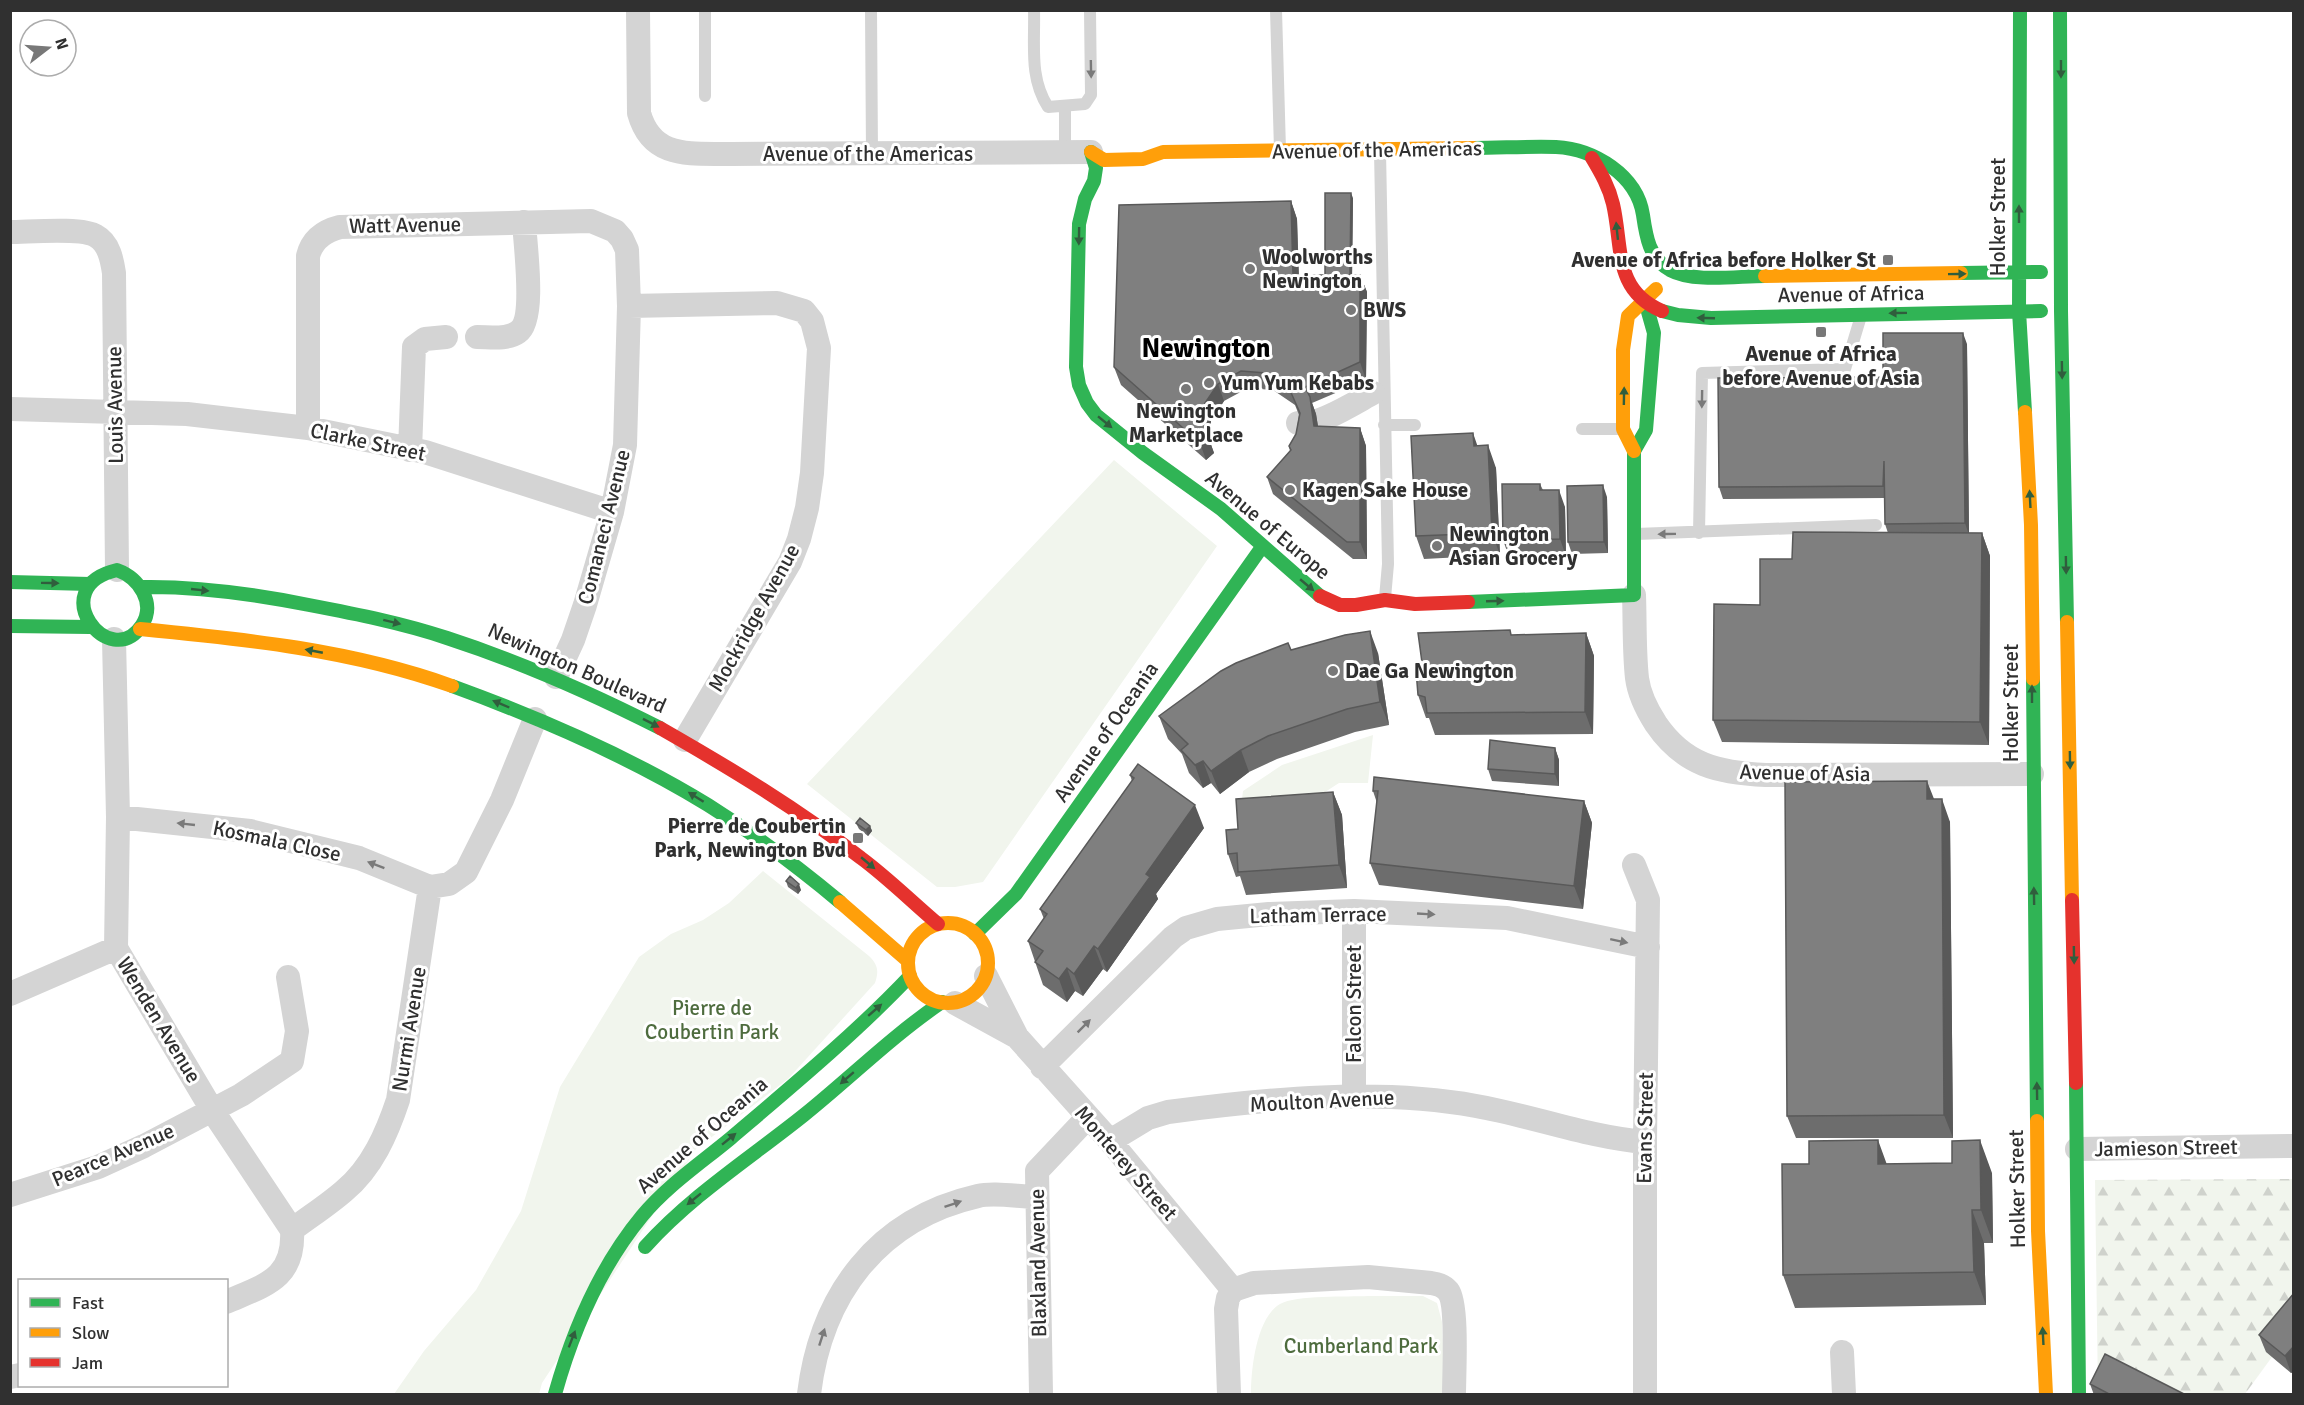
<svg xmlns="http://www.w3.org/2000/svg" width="2304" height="1405" font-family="Signika,sans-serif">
	<defs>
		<pattern id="forest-firs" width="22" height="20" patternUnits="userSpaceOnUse" patternTransform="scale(1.5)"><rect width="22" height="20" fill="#f1f5ed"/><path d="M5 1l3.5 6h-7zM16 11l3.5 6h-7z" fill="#cfd2cc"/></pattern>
	</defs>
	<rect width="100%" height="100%" fill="#fff"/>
	<path fill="#f1f5ed" d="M 1114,460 L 1217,546 L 983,882 L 955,887 L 937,887 L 807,784 Z
		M 1373,735 L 1368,783 L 1339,783 L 1322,794 L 1242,799 L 1243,791 L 1282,765 Z
		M 763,871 L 869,956 C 878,965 879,971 875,983 L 788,1079 L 696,1149 L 542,1383 L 539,1394 L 394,1394 L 424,1351 L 476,1290 L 521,1211 L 560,1087 L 639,957 L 671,934 L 703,920 L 729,903 Z
		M 1368,1296 L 1423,1296 L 1437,1303 L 1442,1322 L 1445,1394 L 1251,1394 C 1251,1370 1256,1318 1280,1304 C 1296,1295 1348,1297 1368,1296 Z"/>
	<path fill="url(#forest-firs)" d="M 2293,1179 L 2293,1328 L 2245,1394 L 2098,1394 L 2095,1180 Z"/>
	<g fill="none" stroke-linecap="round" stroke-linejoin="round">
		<path stroke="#d4d4d4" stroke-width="12" d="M 705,10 L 705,96
			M 871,10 L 872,154
			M 1034,10 C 1035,44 1029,78 1048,107 L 1085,104 L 1091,95 L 1090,10
			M 1276,10 L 1280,150
			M 1065,106 L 1065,153
			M 1380,151 L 1388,564 L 1385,598
			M 1384,425 L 1415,425
			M 1582,429 L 1622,429
			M 1699,533 L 1702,373 L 1845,369 L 1861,316
			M 1636,534 L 1876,525"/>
		<path stroke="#d4d4d4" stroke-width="24" d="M 638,10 L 639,113 C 652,160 691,153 731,154 L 1091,152
			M 10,232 C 29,232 82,227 96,236 C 109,243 112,260 114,273 L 117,570
			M 629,306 L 777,303 L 804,311 L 812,321 L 819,348 L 812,473 L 807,508 L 799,539 L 790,562 L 685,740
			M 477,337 C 490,337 507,340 518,332 C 536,320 525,244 524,222
			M 10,409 L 187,414 L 308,428 L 425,452 L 612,512
			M 1298,423 C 1316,428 1356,402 1373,393
			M 308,428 L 308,256 C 312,240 324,231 340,227 L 591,221 L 615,231 L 622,239 L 627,250 L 629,306 L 625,445 L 612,512 L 585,605 L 573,640 L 556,677
			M 410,450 L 414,347 L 425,339 L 446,337
			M 1634,595 C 1635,622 1634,651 1637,678 C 1639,694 1647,710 1656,724 C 1684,765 1718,773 1766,775 L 2032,774
			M 114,639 L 118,817 L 116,948 L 212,1110 L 292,1230
			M 118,817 L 250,831 L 359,858 L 430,887
			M 1634,865 L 1648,900 L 1645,1142 L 1645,1394
			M 986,976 L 1017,1037 L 1110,1141 L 1233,1290
			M 10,994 L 116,948
			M 955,1003 L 1017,1037
			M 1042,1067 L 1173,937 L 1186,928 L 1217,919 L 1269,914 L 1354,911 L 1507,918 L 1648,947
			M 1354,1096 L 1354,911
			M 1110,1141 L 1148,1118 L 1168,1112 C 1267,1099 1377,1088 1476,1106 C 1533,1116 1587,1137 1645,1142
			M 2077,1149 L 2294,1146
			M 10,1195 L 98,1167 L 144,1146 L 241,1095 L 292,1061 L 297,1031 L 288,977
			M 226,1302 C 265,1285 295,1279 292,1230 C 309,1217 328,1205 344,1191 C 372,1168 387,1133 398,1100 L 430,887 L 449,884 L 466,872 L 502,800 L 535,719
			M 1842,1352 L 1844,1394
			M 10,1377 L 20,1375
			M 809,1394 C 821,1295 877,1219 978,1196 C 994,1192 1020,1197 1037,1197
			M 1041,1394 L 1037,1171 L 1088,1117
			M 1229,1394 L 1226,1309 L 1228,1298 L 1233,1290 L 1254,1283 L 1368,1277 L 1431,1283 C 1437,1284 1443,1285 1448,1291 C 1458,1303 1454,1375 1454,1394"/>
		<path stroke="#30b455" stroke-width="14" d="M 2020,10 L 2019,311 L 2025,412
			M 2060,10 L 2061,311 L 2067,622
			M 1474,148 C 1501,148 1529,146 1556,147 C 1594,149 1637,175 1643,215 C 1646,236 1649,258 1670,270 C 1694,283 1737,276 1765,276
			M 1091,152 L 1096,168 L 1094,181 L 1085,199 L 1079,224 L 1076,367 L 1079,385 L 1087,403 L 1096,415 L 1143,453 L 1221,509 L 1320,596
			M 1961,273 L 2041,272
			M 1662,311 L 1678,315 L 1711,318 L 2041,311
			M 117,570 C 139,578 156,603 142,625 C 110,674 43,587 117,570 Z
			M 10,582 L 90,584
			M 142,587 C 198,586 254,594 309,605 C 356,614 402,623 447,638 C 521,662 591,693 660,728
			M 1468,602 L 1634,595 L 1634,451 L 1646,430 L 1654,333 L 1645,301
			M 10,626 L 90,627
			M 2033,679 L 2037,1121
			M 452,686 C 540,718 628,756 708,805 C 754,834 798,867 840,902
			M 975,934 L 1016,894 L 1262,547
			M 2076,1083 L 2079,1394
			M 645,1247 C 692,1195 749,1159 804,1115 C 850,1078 892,1036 942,1002
			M 555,1394 C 573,1330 599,1268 642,1216 C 668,1185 701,1163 731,1138 C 791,1087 856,1033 910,976"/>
		<path stroke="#ff9f0a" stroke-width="14" d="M 1091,152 L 1104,160 L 1143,159 L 1163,152 L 1474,148
			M 1765,276 L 1961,273
			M 2025,412 L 2031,525 L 2033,679
			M 1634,451 L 1623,429 L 1623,350 L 1628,316 L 1656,289
			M 2067,622 L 2072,900
			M 140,629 C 245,639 352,650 452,686
			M 840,902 L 908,961
			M908 963a40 40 0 1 1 80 0a40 40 0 1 1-80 0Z
			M 2037,1121 L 2038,1231 L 2046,1394"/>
		<path stroke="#e5322d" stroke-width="14" d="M 1592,158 C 1601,173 1609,187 1613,204 C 1623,247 1613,290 1662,311
			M 1320,596 L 1340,605 L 1356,605 L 1385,600 L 1415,604 L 1468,602
			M 660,728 C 730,768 798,809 861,858 C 888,878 912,902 938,924
			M 2072,900 L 2076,1083"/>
	</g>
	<path fill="#6d6d6d" d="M 1353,198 L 1352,275 L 1360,275 L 1367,292 L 1366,380 L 1312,403 L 1316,414 L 1318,427 L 1360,428 L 1366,446 L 1367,559 L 1353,559 L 1273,494 L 1267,477 L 1290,451 L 1289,446 L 1296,434 L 1299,415 L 1295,405 L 1273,390 L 1248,388 L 1224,401 L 1211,421 L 1209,439 L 1214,453 L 1206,460 L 1121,385 L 1114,367 L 1291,201 L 1297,219 L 1299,275 L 1325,275 Z
		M 1967,344 L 1969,533 L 1982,533 L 1990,556 L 1989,745 L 1722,742 L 1713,720 L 1760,605 L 1792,559 L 1888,533 L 1885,524 L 1885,498 L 1723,499 L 1719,487 L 1883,377 Z
		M 1478,446 L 1496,468 L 1500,555 L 1424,559 L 1416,536 Z
		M 1540,484 L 1543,490 L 1565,507 L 1566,556 L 1509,557 L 1503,540 Z
		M 1607,497 L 1608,553 L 1572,554 L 1568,542 Z
		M 1586,633 L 1594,656 L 1593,734 L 1435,735 L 1429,718 L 1426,718 L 1418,695 L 1423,670 L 1513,635 Z
		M 1291,650 L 1378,653 L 1389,725 L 1355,732 L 1277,759 L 1249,772 L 1220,794 L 1211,783 L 1203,788 L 1189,773 L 1182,754 L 1168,739 L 1159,716 Z
		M 1555,748 L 1559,760 L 1559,786 L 1492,781 L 1488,769 Z
		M 1130,775 L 1204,828 L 1156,894 L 1158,899 L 1107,972 L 1103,969 L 1083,996 L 1075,991 L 1067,1002 L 1043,985 L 1028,941 L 1044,919 L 1040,909 L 1132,781 Z
		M 1373,791 L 1584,801 L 1592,823 L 1583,909 L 1379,885 L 1370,863 L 1377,803 Z
		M 1333,792 L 1342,815 L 1347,888 L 1246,895 L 1240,876 L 1236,877 L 1228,854 L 1238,829 Z
		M 1934,799 L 1950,822 L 1953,1138 L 1796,1138 L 1787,1116 Z
		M 856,823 L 870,826 L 872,831 L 868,836 L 859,829 Z
		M 786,881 L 801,890 L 798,894 L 788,887 Z
		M 1887,1164 L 1992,1173 L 1993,1243 L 1984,1243 L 1986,1305 L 1795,1308 L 1783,1275 Z
		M 2294,1293 L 2294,1371 L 2291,1373 L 2266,1352 L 2259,1335 Z
		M 2090,1384 L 2186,1395 L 2094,1395 Z"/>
	<path fill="#595959" d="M 1351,193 L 1353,198 L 1352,283 L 1350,277 Z
		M 1291,201 L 1297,219 L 1299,292 L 1293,275 Z
		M 1360,275 L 1367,292 L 1366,380 L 1360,362 Z
		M 1963,333 L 1967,344 L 1969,535 L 1965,523 Z
		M 1218,384 L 1224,401 L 1211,421 L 1209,439 L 1214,453 L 1206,460 L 1200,443 L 1205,403 Z
		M 1310,397 L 1316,414 L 1321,444 L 1314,426 Z
		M 1360,428 L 1366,446 L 1367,559 L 1360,542 Z
		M 1473,433 L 1481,456 L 1474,446 Z
		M 1488,445 L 1496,468 L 1500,555 L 1492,533 Z
		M 1603,485 L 1607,497 L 1608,553 L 1604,542 Z
		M 1559,490 L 1565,507 L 1566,556 L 1560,539 Z
		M 1982,533 L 1990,556 L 1989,745 L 1980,722 Z
		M 1370,631 L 1378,653 L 1389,725 L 1380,702 Z
		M 1586,633 L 1594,656 L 1593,734 L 1585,712 Z
		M 1555,748 L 1559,760 L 1559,786 L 1555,774 Z
		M 1241,750 L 1249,772 L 1220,794 L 1211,771 Z
		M 1203,761 L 1211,783 L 1203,788 L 1195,765 Z
		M 1927,781 L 1936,804 L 1927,799 Z
		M 1333,792 L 1342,815 L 1347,888 L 1339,865 Z
		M 1942,799 L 1950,822 L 1953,1138 L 1944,1115 Z
		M 1584,801 L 1592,823 L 1583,909 L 1574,886 Z
		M 1195,805 L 1204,828 L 1156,894 L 1158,899 L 1107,972 L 1098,949 L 1146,874 Z
		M 870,826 L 872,831 L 868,836 L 866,830 Z
		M 799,884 L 801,890 L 798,894 L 796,888 Z
		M 1094,946 L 1103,969 L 1083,996 L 1074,974 Z
		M 1067,968 L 1075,991 L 1067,1002 L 1059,979 Z
		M 1878,1140 L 1890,1173 L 1878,1164 Z
		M 1980,1140 L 1992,1173 L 1993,1243 L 1981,1210 Z
		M 1972,1210 L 1984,1243 L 1986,1305 L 1974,1272 Z
		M 2294,1346 L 2294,1371 L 2291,1373 L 2285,1356 Z"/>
	<path fill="#7f7f7f" stroke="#595959" stroke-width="1.5" d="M 1325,193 L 1351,193 L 1350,275 L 1325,275 Z
		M 1291,201 L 1293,275 L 1360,275 L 1360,362 L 1305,387 L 1310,397 L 1314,426 L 1360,428 L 1360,542 L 1347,542 L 1267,477 L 1291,450 L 1289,446 L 1296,434 L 1300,413 L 1289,388 L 1266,373 L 1241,371 L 1218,384 L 1205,403 L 1203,423 L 1208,435 L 1200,443 L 1114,367 L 1119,205 Z
		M 1883,333 L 1963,333 L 1965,523 L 1885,524 L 1884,461 L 1883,486 L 1719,487 L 1718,378 L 1883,377 Z
		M 1473,433 L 1474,446 L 1488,445 L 1492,533 L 1416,536 L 1411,436 Z
		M 1502,484 L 1540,484 L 1540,490 L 1559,490 L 1560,539 L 1503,540 Z
		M 1603,485 L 1604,542 L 1568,542 L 1567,486 Z
		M 1793,532 L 1982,533 L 1980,722 L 1713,720 L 1714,604 L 1760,605 L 1760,559 L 1792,559 Z
		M 1510,630 L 1511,635 L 1586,633 L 1585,712 L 1427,713 L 1425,697 L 1418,695 L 1416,670 L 1423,670 L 1418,633 Z
		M 1370,631 L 1380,702 L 1347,709 L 1268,736 L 1241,750 L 1211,771 L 1203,761 L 1195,765 L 1181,750 L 1188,744 L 1159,716 L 1221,671 L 1236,663 L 1288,643 L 1291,650 L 1345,635 Z
		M 1490,740 L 1555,748 L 1555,774 L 1488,769 Z
		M 1138,764 L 1195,805 L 1146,874 L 1150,877 L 1098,949 L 1094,946 L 1074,974 L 1067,968 L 1059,979 L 1035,962 L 1043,951 L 1028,941 L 1047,914 L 1040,909 L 1134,778 L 1130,775 Z
		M 1374,777 L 1584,801 L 1574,886 L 1370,863 L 1378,791 L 1373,791 Z
		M 1927,781 L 1927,799 L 1942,799 L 1944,1115 L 1787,1116 L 1785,782 Z
		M 1333,792 L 1339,865 L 1238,872 L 1237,853 L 1228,854 L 1226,830 L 1238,829 L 1236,799 Z
		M 860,818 L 870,826 L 866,830 L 856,823 Z
		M 790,876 L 799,884 L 796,888 L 786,881 Z
		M 1878,1140 L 1878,1164 L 1952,1163 L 1952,1141 L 1980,1140 L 1981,1210 L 1972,1210 L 1974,1272 L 1783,1275 L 1782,1164 L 1809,1164 L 1809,1141 Z
		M 2294,1293 L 2294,1346 L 2285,1356 L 2259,1335 Z
		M 2105,1354 L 2186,1395 L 2111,1395 L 2090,1384 Z"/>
	<defs><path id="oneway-solid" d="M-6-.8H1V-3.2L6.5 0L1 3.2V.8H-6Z" transform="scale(1.5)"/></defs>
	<g fill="#7a7a7a">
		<use href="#oneway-solid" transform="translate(1091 69) rotate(89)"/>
		<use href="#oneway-solid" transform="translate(1702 399) rotate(91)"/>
		<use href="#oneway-solid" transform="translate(1667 534) rotate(179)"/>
		<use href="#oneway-solid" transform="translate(186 824) rotate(-174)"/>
		<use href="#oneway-solid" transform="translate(376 865) rotate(-159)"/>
		<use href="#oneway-solid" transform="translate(1426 914) rotate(3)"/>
		<use href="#oneway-solid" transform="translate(1619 941) rotate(12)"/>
		<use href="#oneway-solid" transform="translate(1084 1026) rotate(-45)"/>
		<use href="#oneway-solid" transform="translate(953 1204) rotate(-19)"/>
		<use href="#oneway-solid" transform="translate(822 1337) rotate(-72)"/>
	</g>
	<g fill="#305e3d">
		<use href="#oneway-solid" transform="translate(2061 69) rotate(90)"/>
		<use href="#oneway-solid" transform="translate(2019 214) rotate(-90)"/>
		<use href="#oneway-solid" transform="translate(1617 231) rotate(-96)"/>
		<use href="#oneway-solid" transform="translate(1079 236) rotate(91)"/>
		<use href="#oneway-solid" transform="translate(1957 274) rotate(-1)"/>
		<use href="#oneway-solid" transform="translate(1898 313) rotate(179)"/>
		<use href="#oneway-solid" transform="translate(1706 318) rotate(-178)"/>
		<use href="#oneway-solid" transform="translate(2062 370) rotate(89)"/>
		<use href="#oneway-solid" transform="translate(1624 396) rotate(-89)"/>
		<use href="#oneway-solid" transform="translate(1105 422) rotate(39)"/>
		<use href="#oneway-solid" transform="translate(2030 499) rotate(-93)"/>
		<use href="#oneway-solid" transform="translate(2066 565) rotate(89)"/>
		<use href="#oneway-solid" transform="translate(50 583) rotate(1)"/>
		<use href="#oneway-solid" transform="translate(1307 585) rotate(40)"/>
		<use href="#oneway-solid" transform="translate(200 590) rotate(6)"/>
		<use href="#oneway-solid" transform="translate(1495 601) rotate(-2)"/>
		<use href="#oneway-solid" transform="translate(392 622) rotate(14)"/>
		<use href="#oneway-solid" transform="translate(314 651) rotate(-169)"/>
		<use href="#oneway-solid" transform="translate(2032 694) rotate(-90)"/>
		<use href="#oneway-solid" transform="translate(501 704) rotate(-157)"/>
		<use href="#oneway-solid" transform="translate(651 723) rotate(27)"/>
		<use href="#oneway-solid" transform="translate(2070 760) rotate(89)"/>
		<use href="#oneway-solid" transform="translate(696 797) rotate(-148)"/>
		<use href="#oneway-solid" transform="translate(868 863) rotate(40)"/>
		<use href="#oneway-solid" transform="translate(2034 896) rotate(-91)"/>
		<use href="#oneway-solid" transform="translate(2074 955) rotate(89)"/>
		<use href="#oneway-solid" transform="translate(875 1010) rotate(-41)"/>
		<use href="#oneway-solid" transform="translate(847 1078) rotate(139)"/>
		<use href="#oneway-solid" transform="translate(2037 1091) rotate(-91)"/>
		<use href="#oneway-solid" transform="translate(729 1139) rotate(-39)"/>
		<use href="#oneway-solid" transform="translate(694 1199) rotate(141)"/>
		<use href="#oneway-solid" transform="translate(2043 1336) rotate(-93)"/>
		<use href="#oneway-solid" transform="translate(572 1339) rotate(-69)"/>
	</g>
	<g fill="#787878" stroke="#fff" stroke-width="2">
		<rect x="1882" y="254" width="12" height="12" rx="3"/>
		<circle cx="1250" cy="269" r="6"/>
		<circle cx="1351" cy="310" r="6"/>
		<rect x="1815" y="326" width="12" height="12" rx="3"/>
		<circle cx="1209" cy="383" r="6"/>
		<circle cx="1186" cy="389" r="6"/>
		<circle cx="1290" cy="490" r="6"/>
		<circle cx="1437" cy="546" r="6"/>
		<circle cx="1333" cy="671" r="6"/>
		<rect x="852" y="832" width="12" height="12" rx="3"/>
	</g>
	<g text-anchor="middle" stroke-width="6" stroke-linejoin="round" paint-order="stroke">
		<g font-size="21" fill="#303030" stroke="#fff">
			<text transform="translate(1377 150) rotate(-1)" y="7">Avenue of the Americas</text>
			<text x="868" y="161">Avenue of the Americas</text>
			<text transform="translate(1998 217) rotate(-90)" y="7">Holker Street</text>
			<text transform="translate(405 225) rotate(-1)" y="7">Watt Avenue</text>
			<text transform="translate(1851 294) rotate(-1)" y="7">Avenue of Africa</text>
			<text transform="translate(115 405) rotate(-91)" y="7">Louis Avenue</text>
			<text transform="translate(368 442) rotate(12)" y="7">Clarke Street</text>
			<text transform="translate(1268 525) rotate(40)" y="7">Avenue of Europe</text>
			<text transform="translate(604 527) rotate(-76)" y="7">Comaneci Avenue</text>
			<text transform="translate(754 618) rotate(-61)" y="7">Mockridge Avenue</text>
			<text transform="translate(577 668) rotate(24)" y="7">Newington Boulevard</text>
			<text transform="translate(2011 703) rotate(-90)" y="7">Holker Street</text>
			<text transform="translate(1106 732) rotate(-55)" y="7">Avenue of Oceania</text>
			<text transform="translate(1805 773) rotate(1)" y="7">Avenue of Asia</text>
			<text transform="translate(277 841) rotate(12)" y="7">Kosmala Close</text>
			<text transform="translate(1318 915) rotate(-1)" y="7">Latham Terrace</text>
			<text transform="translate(1354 1004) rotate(-90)" y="7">Falcon Street</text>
			<text transform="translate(159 1020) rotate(59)" y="7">Wenden Avenue</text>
			<text transform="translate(409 1029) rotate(-81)" y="7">Nurmi Avenue</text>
			<text transform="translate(1322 1101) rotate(-3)" y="7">Moulton Avenue</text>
			<text transform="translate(1645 1128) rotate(-89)" y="7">Evans Street</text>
			<text transform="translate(702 1135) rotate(-41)" y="7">Avenue of Oceania</text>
			<text transform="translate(2166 1148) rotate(-1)" y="7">Jamieson Street</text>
			<text transform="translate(113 1155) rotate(-23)" y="7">Pearce Avenue</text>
			<text transform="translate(1126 1163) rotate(49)" y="7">Monterey Street</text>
			<text transform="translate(2017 1189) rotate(-91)" y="7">Holker Street</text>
			<text transform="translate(1038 1263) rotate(-91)" y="7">Blaxland Avenue</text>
		</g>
		<g font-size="21" font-weight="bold" fill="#303030" stroke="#fff" text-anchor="start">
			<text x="1262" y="264">Woolworths<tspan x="1262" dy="24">Newington</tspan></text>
			<text x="1876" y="267" text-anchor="end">Avenue of Africa before Holker St</text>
			<text x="1363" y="317">BWS</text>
			<text x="1821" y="361" text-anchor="middle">Avenue of Africa<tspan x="1821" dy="24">before Avenue of Asia</tspan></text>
			<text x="1221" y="390">Yum Yum Kebabs</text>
			<text x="1186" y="418" text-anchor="middle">Newington<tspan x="1186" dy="24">Marketplace</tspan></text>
			<text x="1302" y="497">Kagen Sake House</text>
			<text x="1449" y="541">Newington<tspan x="1449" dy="24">Asian Grocery</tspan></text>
			<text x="1345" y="678">Dae Ga Newington</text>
			<text x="846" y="833" text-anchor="end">Pierre de Coubertin<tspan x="846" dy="24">Park, Newington Bvd</tspan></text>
		</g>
		<g font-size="21" fill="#4e6c3e" stroke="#fff">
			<text x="712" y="1015">Pierre de<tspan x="712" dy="24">Coubertin Park</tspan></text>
			<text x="1361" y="1353">Cumberland Park</text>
		</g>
		<g font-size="27" font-weight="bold" fill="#000" stroke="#fff">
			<text x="1206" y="357">Newington</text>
		</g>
	</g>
	<rect width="2304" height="1405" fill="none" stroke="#303030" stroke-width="24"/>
	<rect x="18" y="1279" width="210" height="108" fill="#ffffff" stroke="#acacac" stroke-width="1.5"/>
	<rect x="30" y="1298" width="30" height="9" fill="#30b455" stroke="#acacac" stroke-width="1.5"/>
	<text x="72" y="1309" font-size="18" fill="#303030">Fast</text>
	<rect x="30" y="1328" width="30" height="9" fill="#ff9f0a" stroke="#acacac" stroke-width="1.5"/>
	<text x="72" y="1339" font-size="18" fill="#303030">Slow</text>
	<rect x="30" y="1358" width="30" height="9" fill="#e5322d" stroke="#acacac" stroke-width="1.5"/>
	<text x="72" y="1369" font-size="18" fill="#303030">Jam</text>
	<g transform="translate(48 48) rotate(73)"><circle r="28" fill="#ffffff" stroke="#acacac" stroke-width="1.5"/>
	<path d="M0-4.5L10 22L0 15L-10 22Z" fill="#787878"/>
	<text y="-9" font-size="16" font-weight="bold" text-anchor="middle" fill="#303030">N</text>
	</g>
</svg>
